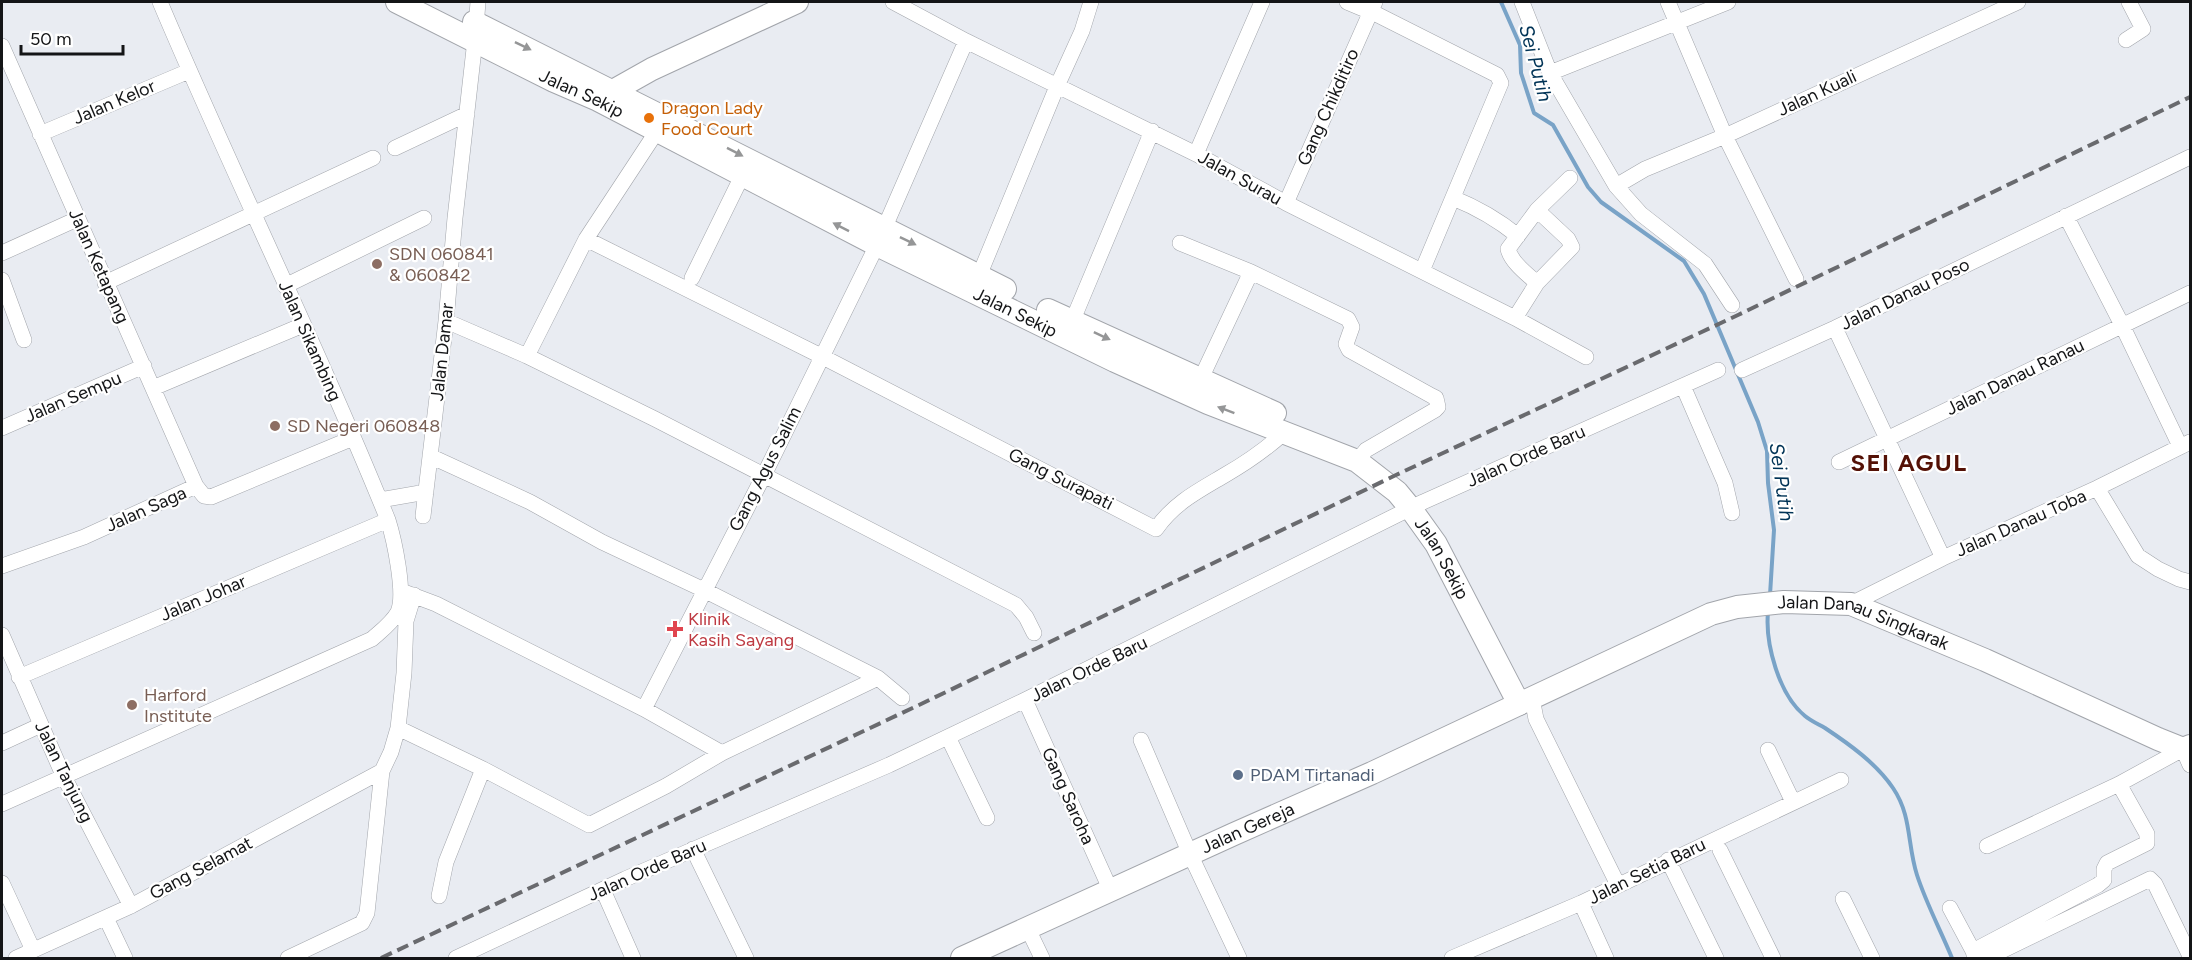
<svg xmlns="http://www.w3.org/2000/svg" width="2192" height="960" font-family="Figtree,sans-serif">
	<rect width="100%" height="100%" fill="#e9ecf2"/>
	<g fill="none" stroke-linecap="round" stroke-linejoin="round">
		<path stroke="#79a3c7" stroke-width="4" d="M 1501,2 L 1520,45 L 1521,73 L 1534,113 L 1553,125 L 1588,187 L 1601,202 L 1684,261 L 1704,294 L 1758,422 L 1767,451 L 1768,483 L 1774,530 L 1770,595
			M 1768,612 C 1765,644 1779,695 1805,716 C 1811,721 1818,724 1825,728 C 1849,744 1876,763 1893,788 C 1912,816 1907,844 1917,875 C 1926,903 1941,931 1952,958"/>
		<defs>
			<path id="street" d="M 893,2 L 966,41 L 1196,154 L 1286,203 L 1515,318 L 1586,357
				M 1347,2 L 1378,15 L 1497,75 L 1501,83 L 1422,271
				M 1522,2 L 1550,73 L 1616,186 L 1641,214 L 1705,264 L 1732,305
				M 1668,2 L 1725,136 L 1796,279
				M 2126,40 L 2143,29 L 2129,2
				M 2,46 L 196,486
				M 1550,73 L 1728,2
				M 40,134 L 189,71
				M 395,148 L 467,114
				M 1196,154 L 1262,2
				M 1616,186 L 1645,169 L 1725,136 L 2018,2
				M 1453,198 C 1478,208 1497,219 1518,236
				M 1286,203 L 1375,2
				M 2066,216 L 2122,325 L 2180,446
				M 586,239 L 821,356 L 1156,529 C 1174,503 1198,491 1225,475 C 1246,463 1266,449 1285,432
				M 1180,243 L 1251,272 L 1197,387
				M 2,253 L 77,219
				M 1251,272 L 1348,319 L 1352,327 L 1346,344 L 1349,350 L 1432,396 L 1436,398 L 1438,407 L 1435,410 L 1366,450 L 1357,461
				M 979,276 L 1058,84 L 1082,31 L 1091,2
				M 692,278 L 742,176
				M 2,280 L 24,340
				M 105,283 L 373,158
				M 1537,283 C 1527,274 1511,262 1508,249 L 1537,210 L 1570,178
				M 285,286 L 424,218
				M 1515,318 L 1537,283 L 1572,247 L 1568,239 L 1537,210
				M 446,321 L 527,356 L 655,419 L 1016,605 L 1026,617 L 1034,633
				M 1072,322 L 1152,131
				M 1835,328 L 1943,558
				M 527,356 L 586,239 L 657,131
				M 1742,370 L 1835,328 L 2190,157
				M 1683,386 L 1725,483 L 1732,513
				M 153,388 L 303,325
				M 2,428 L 144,366
				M 1839,462 L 2190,293
				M 2097,488 L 2138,556 L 2158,569 L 2179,579 L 2190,582
				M 380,500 L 426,492
				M 423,516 L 446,321 L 455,218 L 475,40 L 478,2
				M 2,566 L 84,537 L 196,486 L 204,496 L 211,497 L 353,438
				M 404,592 L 436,604 L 644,709 L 722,753
				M 1851,604 L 1943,558 L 2097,488 L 2190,442
				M 2,635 L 63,775 L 131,906
				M 19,677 L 388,520
				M 878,678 L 902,698
				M 1532,698 L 1536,719 L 1618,885
				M 1025,700 L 1111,891
				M 644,709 L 764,475 L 877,245 L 966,41
				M 398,728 L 483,769 L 589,825 L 666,786 L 722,753 L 878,678 L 704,590 L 602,542 L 530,502 L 430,456
				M 948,737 L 987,818
				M 1141,740 L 1190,854 L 1239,958
				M 2,743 L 41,725
				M 1768,750 L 1793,802
				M 2,804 L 372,639 C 381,631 392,623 398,612 C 406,594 394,539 388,520 C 317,345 233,175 160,2
				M 1987,846 L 2119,784 L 2183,749 L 2190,765
				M 693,849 L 746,958
				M 1720,850 L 1773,958
				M 1668,860 L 1716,958
				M 2,883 L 33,950
				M 603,890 L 633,958
				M 439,896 L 446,862 L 483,769
				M 1843,899 L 1872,958
				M 1581,903 L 1606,958
				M 1950,908 L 1973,951
				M 106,918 L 125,958
				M 1028,929 L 1042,958
				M 16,958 L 131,906 L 382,771
				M 288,958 L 362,923 L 367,913 L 382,771 L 391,752 L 398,728 L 404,673 L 406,621 L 414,595
				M 456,958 L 625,879 L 889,765 L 1025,700 L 1423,502 L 1718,370
				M 1452,958 L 1581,903 L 1841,780
				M 1975,958 L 1973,951 L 2098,885 L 2104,880 L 2104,869 L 2107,863 L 2147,843 L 2147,834 L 2119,784
				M 1987,958 L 2150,879 L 2155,884 L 2190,956"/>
			<g id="secondary">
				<path id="s1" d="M 397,2 L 554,81 L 598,100 L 877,245 L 1115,361 L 1208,403 L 1357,461 L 1397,492 L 1411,509 L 1436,544 L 1519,704"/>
				<path d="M 474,22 L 1005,289"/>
				<path d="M 604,96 L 652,69 L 797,2"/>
				<path d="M 1048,310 L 1275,413"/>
				<path id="s2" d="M 962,958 L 1234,834 L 1372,773 L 1711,614 L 1737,607 L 1784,602 L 1851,604 L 1985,660 L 2158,739 L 2183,749 L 2190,746"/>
			</g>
		</defs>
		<use href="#street" stroke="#a2a5ab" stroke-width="16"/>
		<use href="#secondary" stroke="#a2a5ab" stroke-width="24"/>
		<use href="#street" stroke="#fff" stroke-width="15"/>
		<use href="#secondary" stroke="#fff" stroke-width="22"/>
		<path stroke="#696a6e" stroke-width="4" stroke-dasharray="12 6" stroke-linecap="butt" d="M 381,958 L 919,705 L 1396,475 L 1738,315 L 2190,97"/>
	</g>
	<defs><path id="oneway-solid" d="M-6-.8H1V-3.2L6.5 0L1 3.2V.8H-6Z" transform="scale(1.5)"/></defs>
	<g fill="#959697">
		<use href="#oneway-solid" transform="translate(523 46) rotate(26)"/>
		<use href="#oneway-solid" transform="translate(735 152) rotate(27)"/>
		<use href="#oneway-solid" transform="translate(841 227) rotate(-153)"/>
		<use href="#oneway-solid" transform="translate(908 241) rotate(26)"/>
		<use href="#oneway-solid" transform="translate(1102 336) rotate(25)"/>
		<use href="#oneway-solid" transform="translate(1226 410) rotate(-159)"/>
	</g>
	<circle fill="#e8710a" stroke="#fff" stroke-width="2" cx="649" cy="118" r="6"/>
	<g fill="#8d6e63" stroke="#fff" stroke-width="2">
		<circle cx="377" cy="264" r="6"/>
		<circle cx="275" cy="426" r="6"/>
		<circle cx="132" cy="705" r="6"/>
	</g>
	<path fill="#e0444e" stroke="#fff" stroke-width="2" d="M672 620h6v6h6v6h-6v6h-6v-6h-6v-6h6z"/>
	<circle fill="#5c6f8a" stroke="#fff" stroke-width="2" cx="1238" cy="775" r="6"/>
	<g text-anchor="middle" stroke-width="4.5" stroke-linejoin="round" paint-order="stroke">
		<g font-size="18" fill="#141517" stroke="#fff">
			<text dy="6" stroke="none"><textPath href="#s1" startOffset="206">Jalan Sekip</textPath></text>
			<text transform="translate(1817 93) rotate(-25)" y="6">Jalan Kuali</text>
			<text transform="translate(114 102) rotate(-23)" y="6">Jalan Kelor</text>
			<text transform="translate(1328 107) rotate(-66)" y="6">Gang Chikditiro</text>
			<text transform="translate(1240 178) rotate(29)" y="6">Jalan Surau</text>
			<text transform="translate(99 266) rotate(66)" y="6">Jalan Ketapang</text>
			<text transform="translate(1905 294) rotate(-26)" y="6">Jalan Danau Poso</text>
			<text dy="6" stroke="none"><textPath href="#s1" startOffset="692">Jalan Sekip</textPath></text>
			<text transform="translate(310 341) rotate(66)" y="6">Jalan Sikambing</text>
			<text transform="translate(442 352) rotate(-84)" y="6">Jalan Damar</text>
			<text transform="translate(2015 377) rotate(-26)" y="6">Jalan Danau Ranau</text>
			<text transform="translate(73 397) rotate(-23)" y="6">Jalan Sempu</text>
			<text transform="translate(1526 456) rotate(-24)" y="6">Jalan Orde Baru</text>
			<text transform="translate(765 469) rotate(-63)" y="6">Gang Agus Salim</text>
			<text transform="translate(1061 479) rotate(27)" y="6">Gang Surapati</text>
			<text transform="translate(146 509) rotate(-24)" y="6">Jalan Saga</text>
			<text transform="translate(2021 523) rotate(-24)" y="6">Jalan Danau Toba</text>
			<text dy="6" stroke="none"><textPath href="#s1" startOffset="1196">Jalan Sekip</textPath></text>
			<text transform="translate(203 598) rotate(-23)" y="6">Jalan Johar</text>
			<text dy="6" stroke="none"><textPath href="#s2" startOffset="981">Jalan Danau Singkarak</textPath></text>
			<text transform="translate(1089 669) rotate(-26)" y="6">Jalan Orde Baru</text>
			<text transform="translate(64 772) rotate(64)" y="6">Jalan Tanjung</text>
			<text transform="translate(1068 796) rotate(66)" y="6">Gang Saroha</text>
			<text dy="6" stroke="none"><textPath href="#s2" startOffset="314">Jalan Gereja</textPath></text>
			<text transform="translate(201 868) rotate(-28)" y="6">Gang Selamat</text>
			<text transform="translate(647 870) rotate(-24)" y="6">Jalan Orde Baru</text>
			<text transform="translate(1647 871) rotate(-26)" y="6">Jalan Setia Baru</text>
		</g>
		<g font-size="18" fill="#c56008" stroke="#fff" text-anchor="start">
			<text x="661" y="114">Dragon Lady<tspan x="661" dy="21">Food Court</tspan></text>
		</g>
		<g font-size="18" fill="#785e54" stroke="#fff" text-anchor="start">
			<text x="389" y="260">SDN 060841<tspan x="389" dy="21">&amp; 060842</tspan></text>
			<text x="287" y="432">SD Negeri 060848</text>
			<text x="144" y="701">Harford<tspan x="144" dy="21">Institute</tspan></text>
		</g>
		<g font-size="18" fill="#be3a42" stroke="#fff" text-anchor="start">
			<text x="688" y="625">Klinik<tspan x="688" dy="21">Kasih Sayang</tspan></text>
		</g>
		<g font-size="18" fill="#4e5e75" stroke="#fff" text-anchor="start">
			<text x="1250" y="781">PDAM Tirtanadi</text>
		</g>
		<g font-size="20" font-style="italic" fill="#003356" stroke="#fff">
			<text transform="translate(1536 63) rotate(75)" y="7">Sei Putih</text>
			<text transform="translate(1782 482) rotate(82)" y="7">Sei Putih</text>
		</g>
		<g font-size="24" font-weight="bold" letter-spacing="1.5" fill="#541106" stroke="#fff">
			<text x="1909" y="471">SEI AGUL</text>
		</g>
	</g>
	<rect width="2192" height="960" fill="none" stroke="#141517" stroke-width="6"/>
	<path d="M21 45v9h102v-9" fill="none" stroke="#141517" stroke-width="3"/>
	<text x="30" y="45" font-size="18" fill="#141517" stroke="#ffffff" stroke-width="4.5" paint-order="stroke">50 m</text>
</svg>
